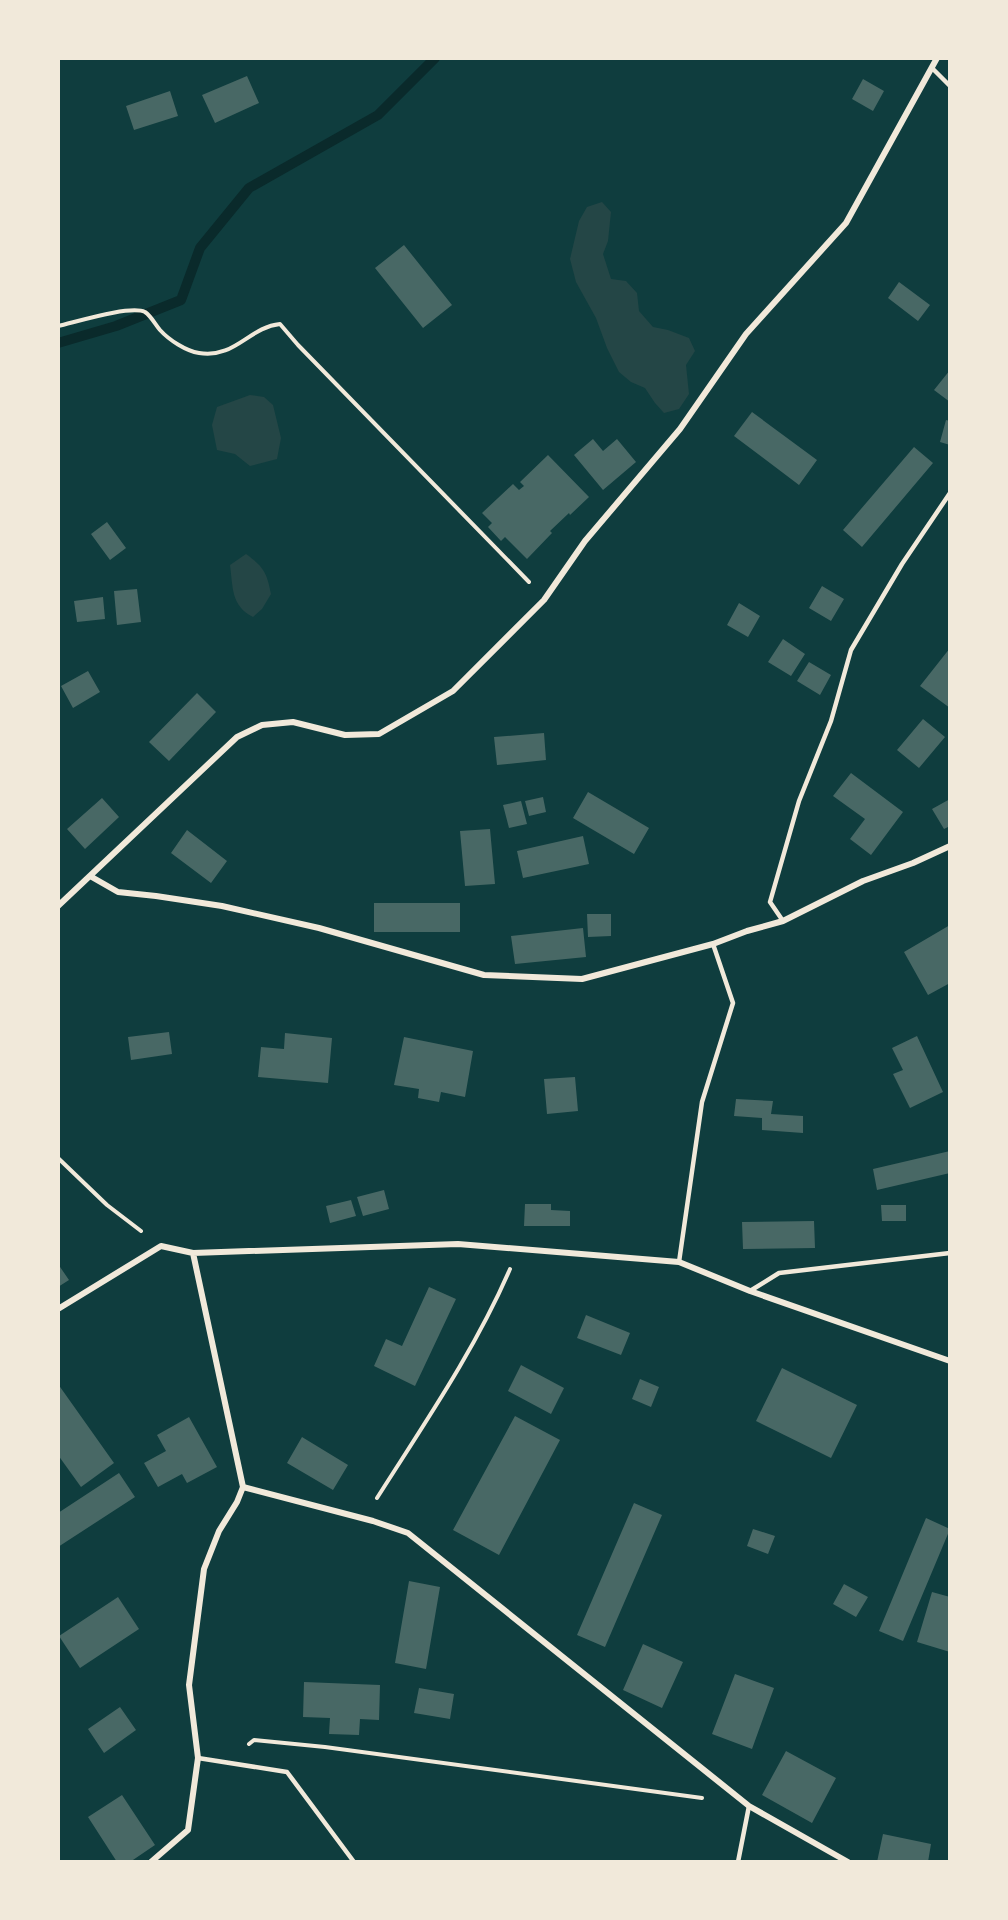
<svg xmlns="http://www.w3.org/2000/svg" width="1008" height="1920" font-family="'IBM Plex Sans',sans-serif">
	<rect width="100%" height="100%" fill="#0f3d3e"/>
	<path fill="#244646" d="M 602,202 L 611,212 L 608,241 L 603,254 L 611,279 L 626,281 L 637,293 L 639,311 L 653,327 L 668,330 L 689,338 L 695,351 L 686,365 L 689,394 L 679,409 L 664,413 L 655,403 L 645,388 L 631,382 L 619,372 L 607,348 L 596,318 L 576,282 L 570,259 L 579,221 L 587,207 Z
		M 250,395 L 264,397 L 273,405 L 281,438 L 277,459 L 250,466 L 235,454 L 217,450 L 212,425 L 217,407 Z
		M 246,554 C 264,567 267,573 271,594 L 262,609 L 253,617 C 231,606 233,587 230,565 Z"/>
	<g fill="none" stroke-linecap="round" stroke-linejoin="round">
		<path stroke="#0a2a2b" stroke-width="10" d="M 58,343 L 116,326 L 181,300 L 200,248 L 249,188 L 378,115 L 435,58"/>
	</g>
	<path fill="#486865" d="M 247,76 L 259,103 L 215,123 L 202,95 Z
		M 863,79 L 884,91 L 873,111 L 852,99 Z
		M 170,91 L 178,116 L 134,130 L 126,106 Z
		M 404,245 L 452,305 L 423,328 L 375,268 Z
		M 899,282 L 930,305 L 918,321 L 888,298 Z
		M 950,370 L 950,402 L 934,390 Z
		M 752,412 L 817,460 L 799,485 L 734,436 Z
		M 946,420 L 950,421 L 950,445 L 940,442 Z
		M 593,439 L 603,451 L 617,439 L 636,462 L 603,490 L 574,455 Z
		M 914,447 L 933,463 L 862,547 L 843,530 Z
		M 548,455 L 589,497 L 570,515 L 569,513 L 550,531 L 552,533 L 527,559 L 505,537 L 501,541 L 488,527 L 492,523 L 482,513 L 513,484 L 519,490 L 524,486 L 520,482 Z
		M 107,522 L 126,548 L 110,560 L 91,534 Z
		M 822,586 L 844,599 L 831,621 L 809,608 Z
		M 137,589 L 141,622 L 117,625 L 114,591 Z
		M 103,597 L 105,619 L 77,622 L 74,601 Z
		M 739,603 L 760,616 L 748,637 L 727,625 Z
		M 783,639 L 805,654 L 791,676 L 768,662 Z
		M 950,648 L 950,708 L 920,686 Z
		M 809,662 L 831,675 L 820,695 L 797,681 Z
		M 88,671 L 100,692 L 73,708 L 61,686 Z
		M 197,693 L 216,712 L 169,761 L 149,742 Z
		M 923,719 L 945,737 L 919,768 L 897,750 Z
		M 544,733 L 546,760 L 497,765 L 494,737 Z
		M 851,773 L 903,812 L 871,855 L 850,839 L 865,819 L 833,796 Z
		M 588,792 L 649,828 L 634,854 L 573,818 Z
		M 543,797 L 546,812 L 529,816 L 525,801 Z
		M 102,798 L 119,817 L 85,849 L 67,829 Z
		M 950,799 L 950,826 L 944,829 L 932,809 Z
		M 521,801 L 527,824 L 509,828 L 503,805 Z
		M 490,829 L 495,884 L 465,886 L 460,831 Z
		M 187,830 L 227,861 L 211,883 L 171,853 Z
		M 583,836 L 589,864 L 523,878 L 517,851 Z
		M 374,903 L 460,903 L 460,932 L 374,932 Z
		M 587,914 L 611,914 L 611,936 L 588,937 Z
		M 950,925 L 950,983 L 928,995 L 904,952 Z
		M 583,928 L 586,957 L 515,964 L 511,936 Z
		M 169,1032 L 172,1054 L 131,1060 L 128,1037 Z
		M 285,1033 L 332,1038 L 328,1083 L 258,1077 L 261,1047 L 284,1049 Z
		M 917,1036 L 943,1092 L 910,1108 L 893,1074 L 903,1070 L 892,1048 Z
		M 404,1037 L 473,1051 L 465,1097 L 441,1092 L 439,1102 L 418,1098 L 419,1089 L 394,1085 Z
		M 575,1077 L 578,1111 L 547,1114 L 544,1079 Z
		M 736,1099 L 773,1101 L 771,1114 L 803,1116 L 803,1133 L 762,1130 L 762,1118 L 734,1116 Z
		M 950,1151 L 950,1173 L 877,1190 L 873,1169 Z
		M 384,1190 L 389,1209 L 363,1216 L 357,1197 Z
		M 351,1200 L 356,1216 L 330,1223 L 326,1206 Z
		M 525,1204 L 551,1204 L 551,1210 L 570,1211 L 570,1226 L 524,1226 Z
		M 881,1205 L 906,1205 L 906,1221 L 882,1221 Z
		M 814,1221 L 815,1248 L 743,1249 L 742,1222 Z
		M 58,1264 L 69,1280 L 58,1287 Z
		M 429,1287 L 456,1299 L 415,1386 L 374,1366 L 386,1339 L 402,1346 Z
		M 586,1315 L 630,1333 L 621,1355 L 577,1338 Z
		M 521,1365 L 564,1388 L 551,1414 L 508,1391 Z
		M 782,1368 L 857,1405 L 831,1458 L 756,1421 Z
		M 640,1379 L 659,1387 L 651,1407 L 632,1399 Z
		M 58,1384 L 114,1463 L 81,1487 L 58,1455 Z
		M 515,1416 L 560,1440 L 499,1555 L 453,1530 Z
		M 189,1417 L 217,1467 L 187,1483 L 182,1474 L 158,1487 L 144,1463 L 166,1451 L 157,1435 Z
		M 302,1437 L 348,1465 L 333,1490 L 287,1463 Z
		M 119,1473 L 135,1497 L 58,1547 L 58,1513 Z
		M 634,1503 L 662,1515 L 605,1647 L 577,1635 Z
		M 926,1518 L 950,1529 L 903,1641 L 879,1631 Z
		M 753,1529 L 775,1536 L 768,1554 L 747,1546 Z
		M 409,1581 L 440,1587 L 426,1669 L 395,1663 Z
		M 844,1584 L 868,1597 L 856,1617 L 833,1604 Z
		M 932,1592 L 950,1597 L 950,1652 L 917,1642 Z
		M 118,1597 L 139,1629 L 80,1668 L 59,1636 Z
		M 643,1644 L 683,1662 L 662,1708 L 623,1690 Z
		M 735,1674 L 774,1688 L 752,1749 L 712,1734 Z
		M 304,1682 L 380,1685 L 379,1720 L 360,1719 L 359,1735 L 329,1734 L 330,1718 L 303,1717 Z
		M 419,1688 L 454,1694 L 450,1719 L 414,1713 Z
		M 120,1707 L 136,1730 L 104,1753 L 88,1729 Z
		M 786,1751 L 836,1778 L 812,1823 L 762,1795 Z
		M 122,1795 L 155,1845 L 130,1862 L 117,1862 L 88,1817 Z
		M 883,1834 L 931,1844 L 928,1862 L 877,1862 Z"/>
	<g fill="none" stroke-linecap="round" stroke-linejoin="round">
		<path stroke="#f1e9da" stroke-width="4" d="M 58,326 C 76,322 130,305 145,312 C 151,316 155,324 160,330 C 169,340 186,351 199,353 C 235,359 249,327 280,324 L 298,345 L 529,582
			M 58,1158 L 107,1205 L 141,1231
			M 377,1498 C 424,1424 475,1350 510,1269
			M 249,1744 L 254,1740 L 325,1747 L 702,1798"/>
		<path stroke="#f1e9da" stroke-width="4.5" d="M 932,68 L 950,86
			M 783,921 L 770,902 L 799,801 L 831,721 L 851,650 L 902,564 L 950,493
			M 679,1262 L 702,1102 L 733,1003 L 713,944
			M 750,1291 L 779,1273 L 950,1253
			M 198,1758 L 287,1772 L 354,1862
			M 738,1862 L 749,1806"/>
		<path stroke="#f1e9da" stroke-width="6" d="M 90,876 L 118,892 L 156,896 L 222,906 L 319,928 L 484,975 L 582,979 L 713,944 L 747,931 L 783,921 L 863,881 L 913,863 L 950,846
			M 58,906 L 237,737 L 262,725 L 293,722 L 345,735 L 379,734 L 453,691 L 544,600 L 585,541 L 680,429 L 746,334 L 846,223 L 937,58
			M 58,1309 L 161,1246 L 193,1253 L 458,1244 L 679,1262 L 750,1291 L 950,1361
			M 243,1487 L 373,1521 L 408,1533 L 749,1806 L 848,1862
			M 151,1862 L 188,1830 L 198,1758 L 189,1685 L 204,1569 L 219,1531 L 237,1502 L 243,1487 L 193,1253"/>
	</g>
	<rect width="1008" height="1920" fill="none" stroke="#f1e9da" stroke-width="120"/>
</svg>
